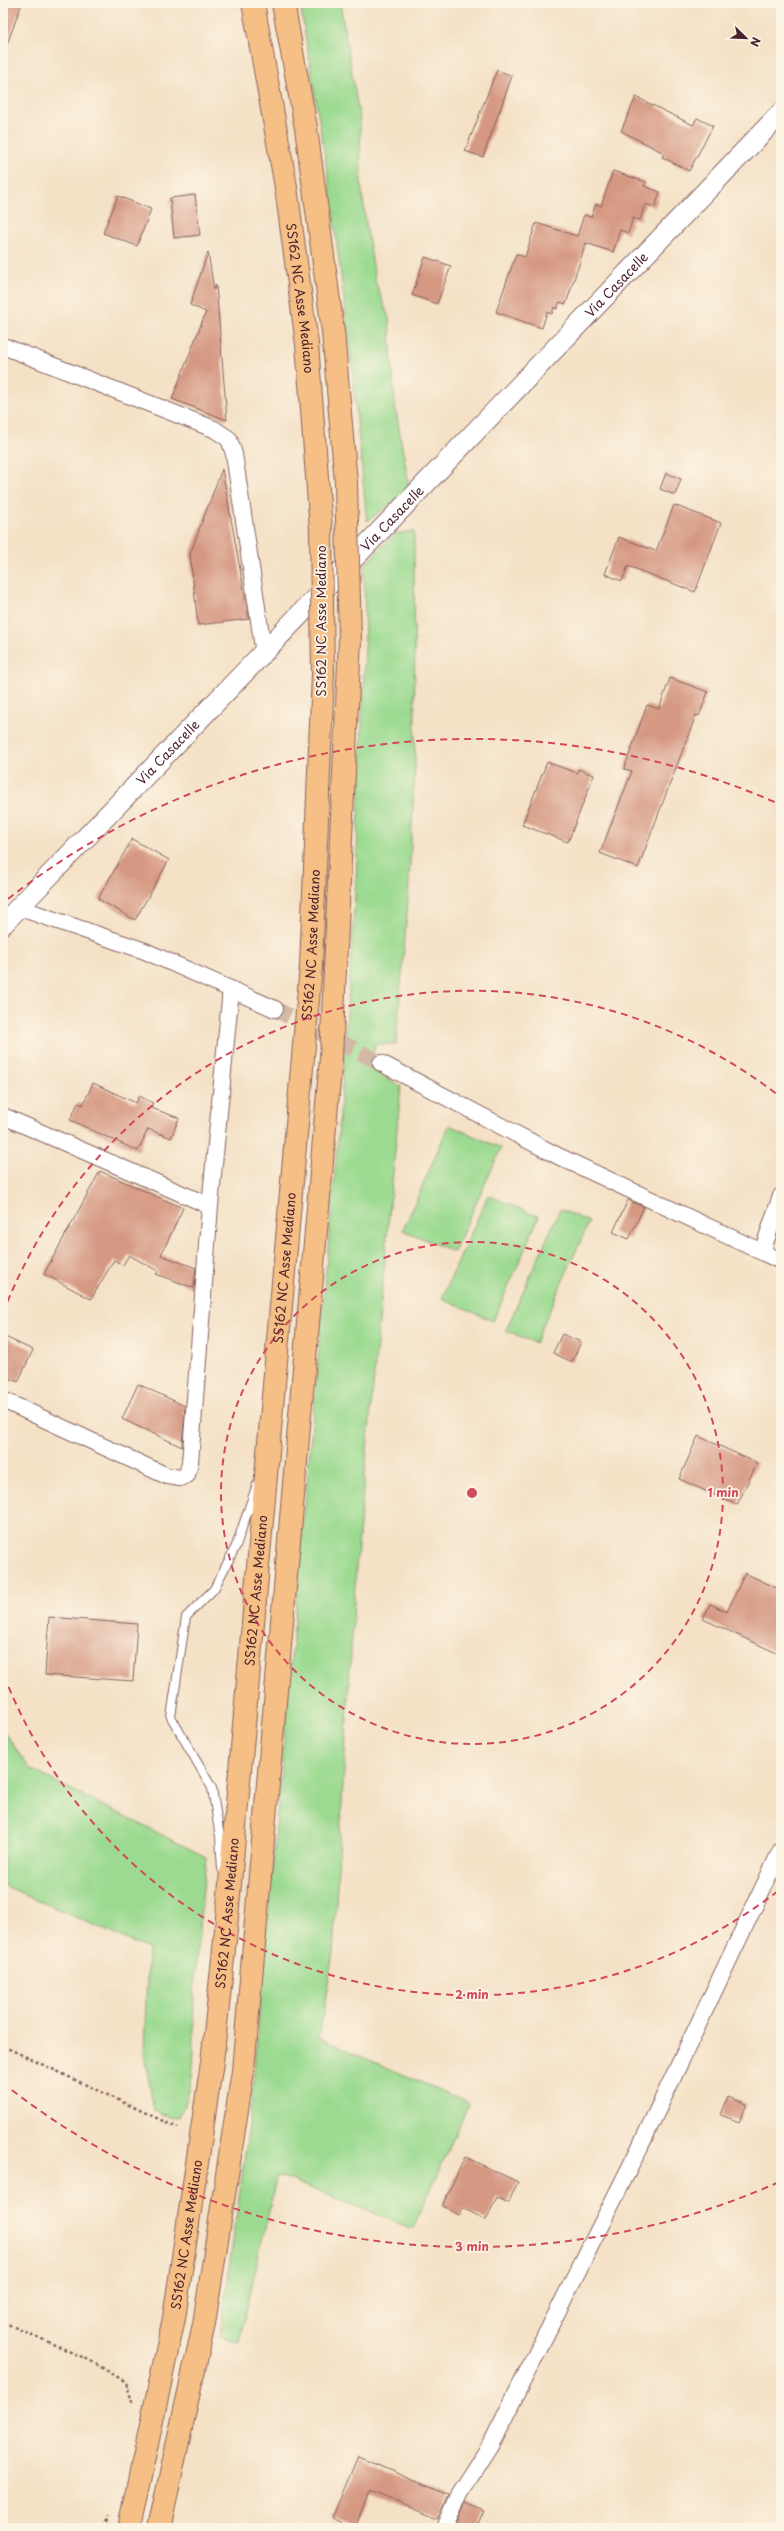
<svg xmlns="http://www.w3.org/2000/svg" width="784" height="2531" font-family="'Playpen Sans',sans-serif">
	<rect width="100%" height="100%" fill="#fcf5e5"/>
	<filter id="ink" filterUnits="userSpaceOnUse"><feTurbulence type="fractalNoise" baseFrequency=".025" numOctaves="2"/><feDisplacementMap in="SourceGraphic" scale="8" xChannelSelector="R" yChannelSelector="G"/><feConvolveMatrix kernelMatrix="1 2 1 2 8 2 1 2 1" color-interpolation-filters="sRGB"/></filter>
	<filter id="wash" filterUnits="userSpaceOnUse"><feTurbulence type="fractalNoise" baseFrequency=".012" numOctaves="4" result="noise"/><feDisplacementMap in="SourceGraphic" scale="16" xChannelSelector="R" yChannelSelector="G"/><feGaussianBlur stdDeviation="0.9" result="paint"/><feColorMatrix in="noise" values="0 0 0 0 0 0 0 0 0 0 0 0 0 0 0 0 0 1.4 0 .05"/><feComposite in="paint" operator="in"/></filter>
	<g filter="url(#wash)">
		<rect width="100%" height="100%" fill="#f4e1c6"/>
		<path fill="#9bda90" stroke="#727c5e" d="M 300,3 L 340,3 L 360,121 L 361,184 L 366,224 L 376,284 L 389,318 L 395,406 L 409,486 L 398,499 L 367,521 L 348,330 L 329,182 Z
			M 414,531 L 415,764 L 408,900 L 396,1044 L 375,1044 L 371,1070 L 401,1086 L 356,1568 L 333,1953 L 319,2038 L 469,2103 L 413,2229 L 277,2175 L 239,2342 L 220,2336 L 250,2117 L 340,1114 L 356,882 L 365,645 L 364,566 L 394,534 Z
			M 449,1125 L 501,1148 L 454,1252 L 403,1230 Z
			M 488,1195 L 539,1217 L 493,1321 L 442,1298 Z
			M 560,1209 L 589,1222 L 535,1343 L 506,1330 Z
			M 3,1730 L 30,1769 L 206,1857 C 202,1903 196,1950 194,1996 C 192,2036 200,2082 178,2117 L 172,2118 L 154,2110 L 144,2053 L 148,1949 L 3,1885 Z"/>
		<g id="blocks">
			<path fill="#d59882" d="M 3,3 L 22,3 L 5,50 L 3,50 Z
				M 497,70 L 512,76 L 483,157 L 465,151 Z
				M 636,97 L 693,125 L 697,118 L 713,126 L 689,171 L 662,157 L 664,153 L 621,131 Z
				M 613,171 L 646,182 L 644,186 L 660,192 L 655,207 L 645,204 L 640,220 L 633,218 L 628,233 L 620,230 L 613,252 L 586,243 L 566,304 L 560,302 L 557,309 L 554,307 L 552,314 L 547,312 L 542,328 L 496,312 L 516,254 L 525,257 L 536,223 L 577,236 L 584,215 L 591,217 L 596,204 L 601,206 Z
				M 195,195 L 200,235 L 174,238 L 170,198 Z
				M 118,196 L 151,209 L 137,246 L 103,233 Z
				M 208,252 L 214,290 L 216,285 L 227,420 L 172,399 L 206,312 L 190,305 Z
				M 425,257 L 451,266 L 437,304 L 412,295 Z
				M 222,469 L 249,619 L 198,625 L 190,554 Z
				M 666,473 L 681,479 L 675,495 L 660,489 Z
				M 674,505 L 721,523 L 695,592 L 628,566 L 622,581 L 605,574 L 619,537 L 656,551 Z
				M 670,678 L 708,692 L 699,716 L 696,715 L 638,868 L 600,853 L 632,771 L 624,769 L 647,705 L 659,709 Z
				M 547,762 L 577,773 L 578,769 L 594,775 L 568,842 L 522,825 Z
				M 132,839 L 169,860 L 135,920 L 98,899 Z
				M 93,1083 L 136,1103 L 139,1096 L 153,1103 L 151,1108 L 179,1118 L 171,1138 L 148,1129 L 138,1151 L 70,1120 L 78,1103 L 83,1105 Z
				M 100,1171 L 183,1208 L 161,1255 L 196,1268 L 194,1288 L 156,1274 L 158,1271 L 129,1255 L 123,1265 L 114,1260 L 91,1299 L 44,1274 Z
				M 628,1200 L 644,1207 L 629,1239 L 613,1232 Z
				M 562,1334 L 581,1342 L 572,1362 L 553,1353 Z
				M 3,1336 L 33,1350 L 18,1382 L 3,1375 Z
				M 138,1384 L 185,1406 L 182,1447 L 122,1419 Z
				M 698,1436 L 757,1463 L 737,1505 L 679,1479 Z
				M 745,1573 L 781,1590 L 781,1655 L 703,1619 L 710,1604 L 727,1612 Z
				M 49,1617 L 137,1624 L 133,1681 L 45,1675 Z
				M 728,2097 L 747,2104 L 739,2122 L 721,2115 Z
				M 465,2157 L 518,2182 L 508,2203 L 497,2197 L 486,2220 L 463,2208 L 459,2215 L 442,2206 Z
				M 358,2456 L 449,2494 L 438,2519 L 370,2491 L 355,2528 L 332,2518 Z
				M 466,2502 L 484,2510 L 476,2528 L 456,2526 Z"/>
		</g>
	</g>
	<g filter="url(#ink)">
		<use href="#blocks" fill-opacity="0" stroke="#866361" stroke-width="1"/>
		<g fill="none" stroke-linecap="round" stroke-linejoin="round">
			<path stroke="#d2baa7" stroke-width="16" stroke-dasharray="16 8" stroke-linecap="butt" d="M 275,1009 L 381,1063"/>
			<defs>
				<path id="service" d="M 222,1869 L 220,1837 L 212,1788 L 171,1717 L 186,1617 L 214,1589 L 236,1546 L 257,1484"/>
				<path id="minor" d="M 3,346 L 214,429 L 229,439 L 234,454 L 264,654
					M 20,908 L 145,951 L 275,1009
					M 381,1063 L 558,1156 L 781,1261
					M 3,1116 L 210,1206
					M 762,1252 L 781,1196
					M 3,1400 L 167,1476 L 180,1478 L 187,1475 L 190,1463 L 210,1206 L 231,989
					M 445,2528 L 460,2493 L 490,2446 L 638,2151 L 781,1850"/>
				<g id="tertiary">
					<path id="s1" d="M 3,924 L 781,113"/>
				</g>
				<g id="trunk">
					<path id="s2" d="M 253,3 L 286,187 L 307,344 L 321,530"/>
					<path d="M 283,3 L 306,128 L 333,331 L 346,483"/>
					<path id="s3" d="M 129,2528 L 174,2318 L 212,2062 L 225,1940 L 311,966 L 323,674"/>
					<path d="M 159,2528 L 204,2324 L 243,2071 L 331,1058 L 350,639"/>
				</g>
			</defs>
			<use href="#service" stroke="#866361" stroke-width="10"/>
			<use href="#minor" stroke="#866361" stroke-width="18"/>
			<use href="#tertiary" stroke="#866361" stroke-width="22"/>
			<use href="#trunk" stroke="#866361" stroke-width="24"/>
			<path stroke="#866361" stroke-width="2.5" stroke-dasharray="3 3" stroke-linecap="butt" d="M 3,2046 L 178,2128
				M 3,2322 L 89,2360 L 126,2382 L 133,2405
				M 104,2528 L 108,2516"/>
			<use href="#service" stroke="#fff" stroke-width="8"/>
			<use href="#minor" stroke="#fff" stroke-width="16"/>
			<use href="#tertiary" stroke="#fff" stroke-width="20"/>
			<use href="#trunk" stroke="#f5bf86" stroke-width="22"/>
			<defs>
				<path id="trunk-bridge" d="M 346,483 L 350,639
					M 321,530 L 323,674"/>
			</defs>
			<use href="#trunk-bridge" stroke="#866361" stroke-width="24" stroke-linecap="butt"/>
			<use href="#trunk-bridge" stroke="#f5bf86" stroke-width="22"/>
		</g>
	</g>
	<g fill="none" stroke="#d1495b" stroke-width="2" stroke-dasharray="7 5">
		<circle cx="472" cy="1493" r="251"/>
		<path d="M778 1891A502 502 0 0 1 3 1673M3 1313A502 502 0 0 1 778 1095"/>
		<path d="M779 2182A754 754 0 0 1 8 2087M8 899A754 754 0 0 1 779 804"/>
	</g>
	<g text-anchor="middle" stroke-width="3.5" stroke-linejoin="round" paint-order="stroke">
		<g font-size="13" fill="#4a1f2b" stroke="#fcf5e5">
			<text dy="5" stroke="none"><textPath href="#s1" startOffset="886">Via Casacelle</textPath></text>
			<text dy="5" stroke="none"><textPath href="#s2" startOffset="299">SS162 NC Asse Mediano</textPath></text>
			<text dy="5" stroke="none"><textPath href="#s1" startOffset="562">Via Casacelle</textPath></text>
			<text transform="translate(321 621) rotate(-90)" y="5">SS162 NC Asse Mediano</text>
			<text dy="5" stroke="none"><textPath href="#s1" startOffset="238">Via Casacelle</textPath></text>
			<text dy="5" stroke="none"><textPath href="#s3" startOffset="1595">SS162 NC Asse Mediano</textPath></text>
			<text dy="5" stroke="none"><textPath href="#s3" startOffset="1271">SS162 NC Asse Mediano</textPath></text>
			<text dy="5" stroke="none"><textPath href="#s3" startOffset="947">SS162 NC Asse Mediano</textPath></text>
			<text dy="5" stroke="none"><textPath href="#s3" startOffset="623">SS162 NC Asse Mediano</textPath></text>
			<text dy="5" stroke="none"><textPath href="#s3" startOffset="299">SS162 NC Asse Mediano</textPath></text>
		</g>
	</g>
	<circle cx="472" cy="1493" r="6" fill="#d1495b" stroke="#fcf5e5" stroke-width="2"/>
	<g font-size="12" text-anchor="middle" font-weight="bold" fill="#d1495b" stroke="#fcf5e5" stroke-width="3.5" stroke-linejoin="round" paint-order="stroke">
		<text x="723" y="1497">1 min</text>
		<text x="472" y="1999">2 min</text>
		<text x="472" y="2251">3 min</text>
	</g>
	<rect width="784" height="2531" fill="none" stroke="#fcf5e5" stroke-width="16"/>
	<g transform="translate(746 38) rotate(113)" stroke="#fcf5e5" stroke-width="3" paint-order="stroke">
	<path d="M0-3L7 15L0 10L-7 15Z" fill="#4a1f2b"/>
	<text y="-6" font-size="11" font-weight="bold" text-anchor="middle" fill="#4a1f2b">N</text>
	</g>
</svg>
